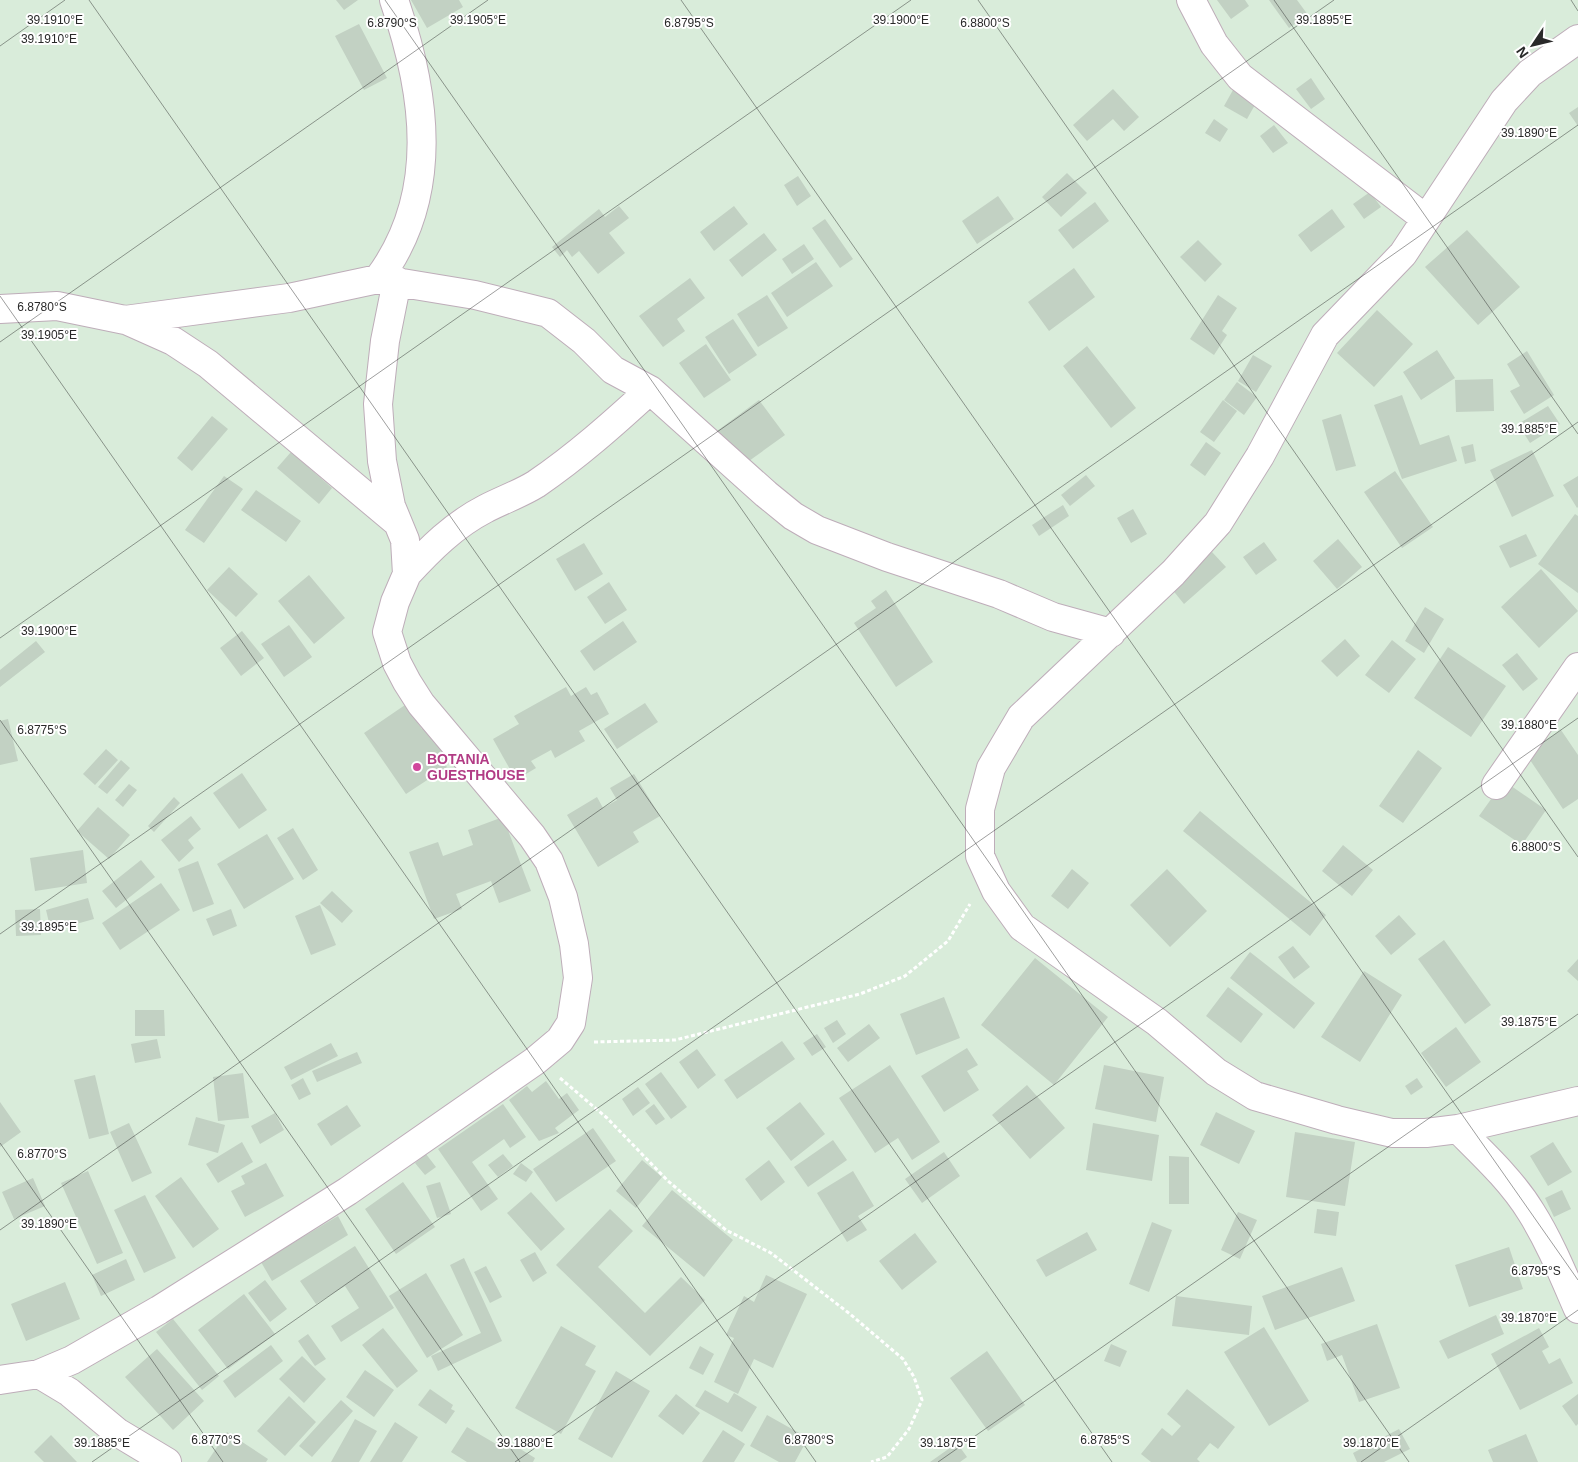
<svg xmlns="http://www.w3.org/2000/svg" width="1578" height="1462" font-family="Arial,sans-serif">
	<rect width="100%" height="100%" fill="#d9ecda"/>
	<path fill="#c2d1c3" d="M 336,0 L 358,0 L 344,10 Z
		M 411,0 L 459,0 L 463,7 L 427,28 Z
		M 1217,0 L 1245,0 L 1249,6 L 1231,19 Z
		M 1269,0 L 1297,0 L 1308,15 L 1289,28 Z
		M 359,24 L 387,78 L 364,90 L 335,36 Z
		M 1311,78 L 1325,99 L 1311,109 L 1296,89 Z
		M 1113,89 L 1139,117 L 1124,131 L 1113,119 L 1087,141 L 1073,125 Z
		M 1233,90 L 1256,103 L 1247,119 L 1224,106 Z
		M 1578,107 L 1578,126 L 1569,113 Z
		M 1214,119 L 1228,129 L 1220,142 L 1205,133 Z
		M 1274,125 L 1288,143 L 1273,153 L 1260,136 Z
		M 1067,173 L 1087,193 L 1061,217 L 1042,197 Z
		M 798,176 L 811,196 L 797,206 L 784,185 Z
		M 1370,192 L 1381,207 L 1364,219 L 1353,204 Z
		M 998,196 L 1014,219 L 977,244 L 962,221 Z
		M 1095,202 L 1109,221 L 1073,249 L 1058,230 Z
		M 619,206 L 629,218 L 609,233 L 625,253 L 598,274 L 579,251 L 572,257 L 567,250 L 560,257 L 552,247 L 599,209 L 605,217 Z
		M 734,206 L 748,224 L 714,251 L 700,232 Z
		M 1332,209 L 1345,227 L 1311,252 L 1298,235 Z
		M 825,219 L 853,259 L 840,268 L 812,228 Z
		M 1467,230 L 1520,287 L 1478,325 L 1425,267 Z
		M 764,233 L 777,250 L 742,277 L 729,260 Z
		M 1198,240 L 1222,264 L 1205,282 L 1180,257 Z
		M 804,244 L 814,259 L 792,274 L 782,259 Z
		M 816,262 L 833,286 L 787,317 L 771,293 Z
		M 1074,268 L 1095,297 L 1049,331 L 1028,302 Z
		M 690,278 L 705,298 L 677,319 L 685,331 L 663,347 L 639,316 Z
		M 767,295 L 788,328 L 758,347 L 737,314 Z
		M 1218,295 L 1237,308 L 1222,331 L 1227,335 L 1214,355 L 1190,339 Z
		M 1377,310 L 1413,344 L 1374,387 L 1337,353 Z
		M 733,319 L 757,355 L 729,374 L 705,337 Z
		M 706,344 L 731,380 L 704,398 L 679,363 Z
		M 1087,346 L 1136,408 L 1111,428 L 1063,366 Z
		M 1437,350 L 1455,378 L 1421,400 L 1403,372 Z
		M 1527,351 L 1554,395 L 1524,414 L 1510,391 L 1520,386 L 1507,364 Z
		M 1253,355 L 1272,366 L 1256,392 L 1238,381 Z
		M 1493,379 L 1494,411 L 1456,412 L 1455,380 Z
		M 1237,382 L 1257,397 L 1244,415 L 1224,400 Z
		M 1402,395 L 1420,445 L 1449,435 L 1457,461 L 1402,479 L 1374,405 Z
		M 759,400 L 785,435 L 742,466 L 717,431 Z
		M 1223,400 L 1237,411 L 1214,442 L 1200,432 Z
		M 1548,406 L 1560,424 L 1530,443 L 1518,424 Z
		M 1341,414 L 1356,466 L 1336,471 L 1322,420 Z
		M 212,416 L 228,429 L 192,471 L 177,458 Z
		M 1206,442 L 1221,453 L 1205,476 L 1190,465 Z
		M 1473,444 L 1476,461 L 1465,464 L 1461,447 Z
		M 1532,450 L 1554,496 L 1512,517 L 1490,470 Z
		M 291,452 L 332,488 L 319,504 L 277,468 Z
		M 1395,471 L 1433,527 L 1402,548 L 1364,492 Z
		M 1086,475 L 1095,486 L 1070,506 L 1061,495 Z
		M 224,476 L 243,489 L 204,543 L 185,530 Z
		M 1578,476 L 1578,507 L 1577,508 L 1563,485 Z
		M 256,490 L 301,521 L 286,542 L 241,510 Z
		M 1063,505 L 1069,516 L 1039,536 L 1032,525 Z
		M 1133,509 L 1147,534 L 1131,543 L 1117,518 Z
		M 1575,514 L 1578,516 L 1578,593 L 1538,564 Z
		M 1526,534 L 1537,556 L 1510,568 L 1499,546 Z
		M 1338,539 L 1362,567 L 1337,589 L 1313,561 Z
		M 1264,542 L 1277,560 L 1256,575 L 1243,557 Z
		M 584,543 L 603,574 L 575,591 L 556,559 Z
		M 1212,552 L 1226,567 L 1184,604 L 1171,588 Z
		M 229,567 L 258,594 L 236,617 L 207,590 Z
		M 1541,569 L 1578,611 L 1539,648 L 1501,607 Z
		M 309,575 L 345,618 L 314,644 L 278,601 Z
		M 609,582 L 627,610 L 605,624 L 587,597 Z
		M 886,590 L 933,662 L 896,687 L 854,623 L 876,608 L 871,601 Z
		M 1425,607 L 1444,619 L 1424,653 L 1405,641 Z
		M 623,621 L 637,642 L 594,671 L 580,651 Z
		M 289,625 L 312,657 L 284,677 L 261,644 Z
		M 242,631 L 264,658 L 241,676 L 220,648 Z
		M 1345,639 L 1360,656 L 1337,677 L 1321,661 Z
		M 1392,640 L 1416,659 L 1389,693 L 1365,675 Z
		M 36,641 L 45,652 L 0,687 L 0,670 Z
		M 1448,647 L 1506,686 L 1471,737 L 1414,698 Z
		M 1517,653 L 1538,679 L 1523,691 L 1502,665 Z
		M 566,687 L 571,696 L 586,687 L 591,695 L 597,692 L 609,714 L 579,731 L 585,741 L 555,758 L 551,750 L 531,761 L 536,768 L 516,780 L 493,739 L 519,724 L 514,716 Z
		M 645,703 L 658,722 L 617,749 L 604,729 Z
		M 405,705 L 422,729 L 429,724 L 446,748 L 438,753 L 447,767 L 406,794 L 364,733 Z
		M 8,719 L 18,761 L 0,765 L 0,721 Z
		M 1561,730 L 1578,755 L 1578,799 L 1563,809 L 1526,754 Z
		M 106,749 L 118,760 L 95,785 L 83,774 Z
		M 1418,750 L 1442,768 L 1403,823 L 1379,806 Z
		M 121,760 L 130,768 L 107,794 L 98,787 Z
		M 242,773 L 267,810 L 239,829 L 213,793 Z
		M 634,774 L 660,816 L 633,832 L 639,842 L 598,867 L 567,815 L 597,797 L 603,808 L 617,800 L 610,788 Z
		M 1504,781 L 1546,810 L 1522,845 L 1479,816 Z
		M 129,784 L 137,790 L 123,807 L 115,800 Z
		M 174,797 L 180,803 L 154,832 L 148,826 Z
		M 98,807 L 130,835 L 109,859 L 77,831 Z
		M 1200,811 L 1326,915 L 1310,936 L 1183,831 Z
		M 191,816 L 201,829 L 188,840 L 194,848 L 179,862 L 161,840 Z
		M 503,817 L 531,891 L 499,903 L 491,881 L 456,894 L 462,909 L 434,919 L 409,852 L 438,842 L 443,856 L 473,845 L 468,830 Z
		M 293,828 L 318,870 L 303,880 L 277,838 Z
		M 267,834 L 294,879 L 244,909 L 217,864 Z
		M 1343,845 L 1373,870 L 1352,896 L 1322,871 Z
		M 83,850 L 87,883 L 35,891 L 30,858 Z
		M 141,860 L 155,877 L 116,908 L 102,891 Z
		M 198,861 L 214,904 L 193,912 L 178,869 Z
		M 1072,869 L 1089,883 L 1068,909 L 1051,896 Z
		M 1167,869 L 1207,911 L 1170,947 L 1130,905 Z
		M 161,883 L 180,910 L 120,950 L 102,923 Z
		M 332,891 L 353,911 L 342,923 L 320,903 Z
		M 88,898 L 94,919 L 51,931 L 46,910 Z
		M 320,905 L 336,945 L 311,955 L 295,916 Z
		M 40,909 L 41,935 L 16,936 L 15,910 Z
		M 231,909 L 237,926 L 213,936 L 206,919 Z
		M 1399,915 L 1416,934 L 1391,955 L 1375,936 Z
		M 1444,940 L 1491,1005 L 1465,1024 L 1418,959 Z
		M 1293,946 L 1310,967 L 1294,979 L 1278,957 Z
		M 1250,952 L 1315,1003 L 1294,1029 L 1230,978 Z
		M 1035,958 L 1108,1017 L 1054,1085 L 981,1025 Z
		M 1578,959 L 1578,981 L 1567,971 Z
		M 1364,971 L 1402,995 L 1360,1062 L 1321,1037 Z
		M 1228,987 L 1263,1014 L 1241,1043 L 1206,1016 Z
		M 944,997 L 960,1038 L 916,1055 L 900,1014 Z
		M 135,1010 L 164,1010 L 165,1036 L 135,1036 Z
		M 837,1020 L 846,1034 L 833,1043 L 824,1028 Z
		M 869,1024 L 880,1038 L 848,1062 L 837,1048 Z
		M 1456,1027 L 1481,1062 L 1446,1087 L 1421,1053 Z
		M 817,1034 L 826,1047 L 812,1056 L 803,1043 Z
		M 157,1039 L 161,1058 L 135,1063 L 131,1044 Z
		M 782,1041 L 795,1059 L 737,1099 L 724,1080 Z
		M 331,1043 L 338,1056 L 291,1080 L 284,1067 Z
		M 967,1048 L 978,1065 L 967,1071 L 979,1090 L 944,1112 L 921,1076 Z
		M 697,1049 L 716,1075 L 698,1089 L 679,1062 Z
		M 357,1052 L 362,1063 L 317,1082 L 312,1071 Z
		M 890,1065 L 940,1142 L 912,1160 L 898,1138 L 875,1153 L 839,1098 Z
		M 1104,1065 L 1164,1077 L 1156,1122 L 1095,1109 Z
		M 661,1072 L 687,1107 L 671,1119 L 645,1084 Z
		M 243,1073 L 249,1118 L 218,1121 L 213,1077 Z
		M 95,1075 L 109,1134 L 89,1139 L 74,1080 Z
		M 303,1078 L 311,1094 L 299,1100 L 291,1085 Z
		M 1417,1078 L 1423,1087 L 1411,1095 L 1405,1086 Z
		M 546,1081 L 559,1099 L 567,1093 L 579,1110 L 555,1128 L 559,1133 L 539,1141 L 509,1100 L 527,1086 L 532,1092 Z
		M 1027,1085 L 1065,1128 L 1030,1159 L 992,1115 Z
		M 638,1087 L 650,1103 L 633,1116 L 622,1099 Z
		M 0,1102 L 21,1132 L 0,1147 Z
		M 800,1102 L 825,1134 L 791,1161 L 766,1128 Z
		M 503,1104 L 526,1137 L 510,1148 L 504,1139 L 472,1162 L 498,1199 L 481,1211 L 438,1149 Z
		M 654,1104 L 665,1119 L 656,1125 L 645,1111 Z
		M 347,1105 L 361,1126 L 331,1146 L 317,1124 Z
		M 1216,1112 L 1255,1131 L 1239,1164 L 1200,1145 Z
		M 275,1113 L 284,1130 L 260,1144 L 251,1126 Z
		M 196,1117 L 225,1125 L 218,1153 L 188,1145 Z
		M 129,1123 L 152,1173 L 132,1182 L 110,1132 Z
		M 1093,1123 L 1159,1135 L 1152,1181 L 1086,1170 Z
		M 593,1128 L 616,1161 L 556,1202 L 533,1169 Z
		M 1295,1132 L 1355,1142 L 1345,1206 L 1286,1197 Z
		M 833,1140 L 847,1160 L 808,1187 L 794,1167 Z
		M 242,1142 L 253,1162 L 218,1183 L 206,1164 Z
		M 1553,1142 L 1572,1172 L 1548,1186 L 1530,1156 Z
		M 944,1152 L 960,1176 L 922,1203 L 905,1179 Z
		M 426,1154 L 436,1167 L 425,1175 L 415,1163 Z
		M 503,1154 L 513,1166 L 498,1177 L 488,1165 Z
		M 1169,1156 L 1189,1157 L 1189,1204 L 1169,1204 Z
		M 642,1160 L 662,1177 L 636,1208 L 616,1191 Z
		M 769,1160 L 785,1182 L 761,1201 L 745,1179 Z
		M 266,1163 L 284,1196 L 245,1217 L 231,1191 L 245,1184 L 241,1176 Z
		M 521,1163 L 533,1172 L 526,1182 L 513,1174 Z
		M 88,1171 L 123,1253 L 97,1264 L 61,1183 Z
		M 853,1171 L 874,1206 L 858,1216 L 867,1230 L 847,1242 L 817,1193 Z
		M 181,1177 L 219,1229 L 193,1248 L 155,1196 Z
		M 33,1178 L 45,1206 L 14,1219 L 2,1192 Z
		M 403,1182 L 435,1227 L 396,1254 L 365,1209 Z
		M 440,1182 L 451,1214 L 437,1218 L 426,1186 Z
		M 672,1190 L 733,1240 L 704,1277 L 642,1226 Z
		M 1562,1190 L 1571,1209 L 1554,1217 L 1545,1198 Z
		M 531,1192 L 565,1229 L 541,1251 L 507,1213 Z
		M 145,1195 L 176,1258 L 144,1273 L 114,1210 Z
		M 610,1209 L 633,1231 L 598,1267 L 645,1313 L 681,1277 L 705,1300 L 650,1356 L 556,1265 Z
		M 1317,1209 L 1339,1212 L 1336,1236 L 1314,1233 Z
		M 1238,1212 L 1257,1220 L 1240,1259 L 1221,1250 Z
		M 338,1216 L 348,1235 L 272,1281 L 261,1262 Z
		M 1152,1222 L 1172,1230 L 1149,1292 L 1129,1284 Z
		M 1087,1232 L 1097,1250 L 1046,1277 L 1036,1260 Z
		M 915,1233 L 937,1262 L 902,1290 L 879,1261 Z
		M 355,1246 L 394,1308 L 341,1342 L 331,1326 L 359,1308 L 345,1286 L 316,1304 L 300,1281 Z
		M 1509,1247 L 1523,1289 L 1469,1307 L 1455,1265 Z
		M 535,1252 L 547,1273 L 533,1282 L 520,1260 Z
		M 464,1258 L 502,1341 L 438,1371 L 431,1356 L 481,1333 L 450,1265 Z
		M 126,1259 L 135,1280 L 101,1296 L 92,1275 Z
		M 486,1266 L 502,1297 L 490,1303 L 474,1272 Z
		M 1342,1267 L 1355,1301 L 1275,1330 L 1262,1296 Z
		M 426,1273 L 463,1335 L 427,1358 L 389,1296 Z
		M 766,1275 L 807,1294 L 773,1368 L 754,1359 L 738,1394 L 714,1382 L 734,1338 L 726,1335 L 744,1296 L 754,1302 Z
		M 265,1280 L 287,1309 L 270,1322 L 248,1293 Z
		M 65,1282 L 80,1319 L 26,1341 L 11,1304 Z
		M 244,1294 L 275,1334 L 228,1369 L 198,1330 Z
		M 1176,1296 L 1252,1306 L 1249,1335 L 1172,1326 Z
		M 1496,1315 L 1504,1334 L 1448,1359 L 1439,1341 Z
		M 173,1319 L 219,1376 L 202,1390 L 156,1332 Z
		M 1377,1324 L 1400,1388 L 1359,1402 L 1342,1355 L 1327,1361 L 1321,1344 Z
		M 561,1326 L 596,1346 L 585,1365 L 596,1371 L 561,1434 L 515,1408 Z
		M 1264,1327 L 1309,1401 L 1269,1426 L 1224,1352 Z
		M 383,1328 L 418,1371 L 397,1388 L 362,1345 Z
		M 1539,1328 L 1549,1347 L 1542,1351 L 1549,1364 L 1560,1358 L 1573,1383 L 1520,1410 L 1491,1354 Z
		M 308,1334 L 326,1359 L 315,1366 L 298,1341 Z
		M 1111,1344 L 1127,1351 L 1120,1367 L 1104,1361 Z
		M 271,1345 L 283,1361 L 235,1398 L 223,1381 Z
		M 700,1346 L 714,1354 L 703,1375 L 689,1368 Z
		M 157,1349 L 204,1401 L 173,1430 L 125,1377 Z
		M 987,1351 L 1025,1405 L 988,1431 L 950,1378 Z
		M 302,1356 L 326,1379 L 304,1403 L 279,1379 Z
		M 365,1370 L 394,1390 L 374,1417 L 346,1397 Z
		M 616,1371 L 650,1391 L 612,1458 L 578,1439 Z
		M 430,1389 L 453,1405 L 451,1409 L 455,1411 L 446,1424 L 418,1405 Z
		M 1187,1389 L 1235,1427 L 1218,1449 L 1210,1443 L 1197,1459 L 1200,1462 L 1151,1462 L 1141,1454 L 1162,1428 L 1172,1436 L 1181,1426 L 1167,1414 Z
		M 705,1390 L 728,1403 L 734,1393 L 757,1407 L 742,1432 L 695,1406 Z
		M 676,1394 L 700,1413 L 683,1435 L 658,1416 Z
		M 1578,1394 L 1578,1424 L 1576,1426 L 1562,1406 Z
		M 289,1396 L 316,1422 L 285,1456 L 257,1431 Z
		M 341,1400 L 353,1411 L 312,1457 L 299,1446 Z
		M 767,1415 L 808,1438 L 795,1462 L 779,1462 L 750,1446 Z
		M 355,1419 L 377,1431 L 359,1462 L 331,1462 Z
		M 395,1422 L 418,1437 L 402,1462 L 370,1462 Z
		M 467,1427 L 503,1448 L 507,1441 L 535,1458 L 533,1462 L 467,1462 L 451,1452 Z
		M 1399,1429 L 1410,1449 L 1384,1462 L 1357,1462 L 1353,1453 Z
		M 723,1430 L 745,1444 L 734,1462 L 702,1462 Z
		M 227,1432 L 268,1459 L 266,1462 L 207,1462 Z
		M 1526,1434 L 1538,1462 L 1493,1462 L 1488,1450 Z
		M 51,1435 L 77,1462 L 44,1462 L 34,1452 Z
		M 957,1443 L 967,1457 L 960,1462 L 930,1462 Z"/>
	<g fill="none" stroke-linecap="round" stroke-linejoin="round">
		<defs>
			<path id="street" d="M 1191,0 L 1214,44 L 1240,77 L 1426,219
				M 1578,39 L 1530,73 L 1504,101 L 1403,254 L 1325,335 L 1260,456 L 1218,523 L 1173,573 L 1021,717 L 991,768 L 980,809 L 980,856 L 996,891 L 1022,927 L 1157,1022 L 1216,1072 L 1255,1096 L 1337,1120 L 1392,1133 L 1426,1133 L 1458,1129 L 1578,1101
				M 378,279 C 441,195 426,93 394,0
				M 0,309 L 57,306 L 125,320 L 289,298 L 378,279 L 475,295 L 548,313 L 584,341 L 613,370 L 650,390 L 766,494 L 793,516 L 817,530 L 887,557 L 999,594 L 1053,617 L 1111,633
				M 126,320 L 173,341 L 208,364 L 398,523
				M 407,574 C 430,549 454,525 485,509 C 502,500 520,494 536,484 C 577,456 614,423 650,390
				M 1496,785 L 1578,667
				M 1458,1129 C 1484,1155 1512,1181 1531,1212 C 1550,1242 1564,1277 1578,1309
				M 39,1374 L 69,1392 L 117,1432 L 167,1462
				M 0,1380 L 39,1374 L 72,1360 L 159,1310 L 348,1191 L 535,1061 L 560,1040 L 571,1023 L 578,978 L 574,944 L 563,897 L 549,861 L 532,836 L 421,704 L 407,682 L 397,663 L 387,632 L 395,602 L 407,574 L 405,540 L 391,506 L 382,461 L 378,404 L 385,341 L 397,281"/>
		</defs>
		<use href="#street" stroke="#beadb9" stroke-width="30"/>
		<path stroke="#fff" stroke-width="3" stroke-dasharray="4 2.5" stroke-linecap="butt" d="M 594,1042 L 675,1040 L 860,994 L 905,976 L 948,941 L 970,904
			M 560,1078 L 607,1118 L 668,1181 L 726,1230 L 771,1253 L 850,1314 L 903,1359 L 914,1377 L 922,1400 L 909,1429 L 887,1457 L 871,1462"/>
		<use href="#street" stroke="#fff" stroke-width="28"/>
	</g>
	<path fill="none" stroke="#292929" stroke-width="1" stroke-opacity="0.45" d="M 89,0 L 1112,1462M 385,0 L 1409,1462M 681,0 L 1578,1280M 978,0 L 1578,857M 1274,0 L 1578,434M 1571,0 L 1578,11M 0,46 L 65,0M 0,296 L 816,1462M 0,342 L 488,0M 0,638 L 911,0M 0,720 L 520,1462M 0,934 L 1334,0M 0,1143 L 223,1462M 0,1230 L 1578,125M 92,1462 L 1578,422M 515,1462 L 1578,718M 938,1462 L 1578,1014M 1361,1462 L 1578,1310"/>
	<circle fill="#d1479c" stroke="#fff" stroke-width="2" cx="417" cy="767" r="5"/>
	<g text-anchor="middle" stroke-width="4" stroke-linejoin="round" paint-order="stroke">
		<g font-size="14" font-weight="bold" fill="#b23c85" stroke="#fff" text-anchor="start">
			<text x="427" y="764">BOTANIA<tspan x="427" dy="16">GUESTHOUSE</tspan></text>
		</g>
	</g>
	<g font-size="12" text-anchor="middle" fill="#292929" stroke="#fff" stroke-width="4" stroke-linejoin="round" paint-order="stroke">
		<text x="1324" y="24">39.1895°E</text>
		<text x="55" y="24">39.1910°E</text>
		<text x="478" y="24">39.1905°E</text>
		<text x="901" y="24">39.1900°E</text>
		<text x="392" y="27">6.8790°S</text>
		<text x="689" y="27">6.8795°S</text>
		<text x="985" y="27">6.8800°S</text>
		<text x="49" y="43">39.1910°E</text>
		<text x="1529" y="137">39.1890°E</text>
		<text x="42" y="311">6.8780°S</text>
		<text x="49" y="339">39.1905°E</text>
		<text x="1529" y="433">39.1885°E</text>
		<text x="49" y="635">39.1900°E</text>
		<text x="1529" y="729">39.1880°E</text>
		<text x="42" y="734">6.8775°S</text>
		<text x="1536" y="851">6.8800°S</text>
		<text x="49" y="931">39.1895°E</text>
		<text x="1529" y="1026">39.1875°E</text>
		<text x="42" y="1158">6.8770°S</text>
		<text x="49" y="1228">39.1890°E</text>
		<text x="1536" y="1275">6.8795°S</text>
		<text x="1529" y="1322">39.1870°E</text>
		<text x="216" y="1444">6.8770°S</text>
		<text x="809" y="1444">6.8780°S</text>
		<text x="1105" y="1444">6.8785°S</text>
		<text x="102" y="1447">39.1885°E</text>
		<text x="525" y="1447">39.1880°E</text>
		<text x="948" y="1447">39.1875°E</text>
		<text x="1371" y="1447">39.1870°E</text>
	</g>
	<g transform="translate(1533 45) rotate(235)" stroke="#ffffff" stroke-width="4" paint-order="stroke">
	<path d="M0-4L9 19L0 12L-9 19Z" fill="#292929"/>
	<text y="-8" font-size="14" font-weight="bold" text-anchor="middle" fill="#292929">N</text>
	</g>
</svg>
